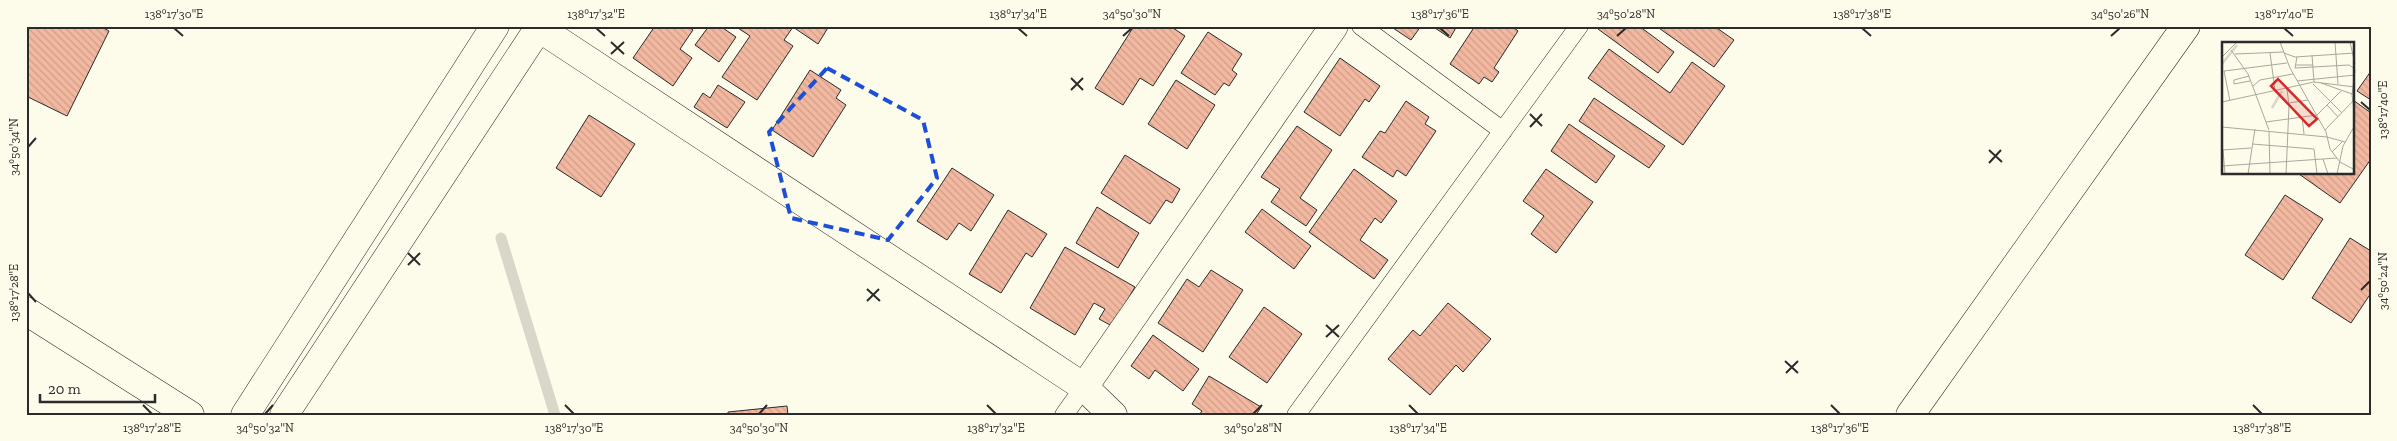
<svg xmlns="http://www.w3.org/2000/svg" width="2397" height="441" font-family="'Zilla Slab',serif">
	<defs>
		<pattern id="building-back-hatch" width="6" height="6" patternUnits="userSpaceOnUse" patternTransform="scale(1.25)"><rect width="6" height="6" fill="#f2b8a0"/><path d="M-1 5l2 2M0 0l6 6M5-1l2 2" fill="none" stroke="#d09e8a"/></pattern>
	</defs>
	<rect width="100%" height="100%" fill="#fdfbea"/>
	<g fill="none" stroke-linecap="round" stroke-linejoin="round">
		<path stroke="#d8d7c9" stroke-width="11" d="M 501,238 L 555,415"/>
	</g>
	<path fill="url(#building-back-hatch)" stroke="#2b2b2b" d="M 30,26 L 100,26 L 109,31 L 67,116 L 26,96 L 26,34 Z
		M 655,26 L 687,26 L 693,30 L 680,49 L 692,58 L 673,86 L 633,58 Z
		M 709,26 L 720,26 L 736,37 L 719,62 L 695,45 Z
		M 735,26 L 829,26 L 818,44 L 793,27 L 784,40 L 793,46 L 757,100 L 722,77 L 750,36 Z
		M 1134,26 L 1170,26 L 1185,36 L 1153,86 L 1140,78 L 1123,105 L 1095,88 Z
		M 1390,26 L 1421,26 L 1411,40 Z
		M 1432,26 L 1457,26 L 1450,38 Z
		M 1475,26 L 1512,26 L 1518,31 L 1494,68 L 1499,72 L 1492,82 L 1484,77 L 1479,84 L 1450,64 Z
		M 1600,26 L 1639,26 L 1674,52 L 1658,73 L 1598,29 Z
		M 1656,26 L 1714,26 L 1734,40 L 1714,67 Z
		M 1208,32 L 1242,54 L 1232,70 L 1237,74 L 1229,86 L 1224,83 L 1215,95 L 1181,73 Z
		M 1609,49 L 1670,93 L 1692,62 L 1725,86 L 1683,145 L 1588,78 Z
		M 1340,58 L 1380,86 L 1369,102 L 1365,99 L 1340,136 L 1304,112 Z
		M 810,70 L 841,90 L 836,98 L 846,105 L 813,157 L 772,130 Z
		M 2371,71 L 2371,100 L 2357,91 Z
		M 1176,80 L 1215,105 L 1187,149 L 1148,124 Z
		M 718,85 L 745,102 L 727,128 L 694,107 L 703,93 L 710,98 Z
		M 1594,98 L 1665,146 L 1649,168 L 1579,121 Z
		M 2353,100 L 2371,113 L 2371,159 L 2340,203 L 2299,174 L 2353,174 Z
		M 1406,101 L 1429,117 L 1425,124 L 1436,131 L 1406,176 L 1397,170 L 1393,177 L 1362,157 L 1380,131 L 1385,133 Z
		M 589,115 L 635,144 L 601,197 L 556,168 Z
		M 1569,124 L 1615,156 L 1596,183 L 1551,151 Z
		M 1297,126 L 1332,150 L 1300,198 L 1317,210 L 1306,226 L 1271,202 L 1280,189 L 1261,177 Z
		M 1125,155 L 1180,189 L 1172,203 L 1166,200 L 1150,224 L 1101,193 Z
		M 952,168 L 994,195 L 971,231 L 959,223 L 947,240 L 917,221 Z
		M 1354,169 L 1397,201 L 1381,223 L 1375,218 L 1360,240 L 1388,260 L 1374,279 L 1309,232 Z
		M 1546,169 L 1593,202 L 1556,253 L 1531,234 L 1544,216 L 1523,201 Z
		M 2285,195 L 2323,219 L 2283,280 L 2245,255 Z
		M 1097,207 L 1139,233 L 1118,268 L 1076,243 Z
		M 1262,209 L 1311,246 L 1294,269 L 1245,232 Z
		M 1008,210 L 1047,234 L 1032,257 L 1026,253 L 1001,293 L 969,274 Z
		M 2350,238 L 2371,251 L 2371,293 L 2351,323 L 2312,298 Z
		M 1065,247 L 1135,287 L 1112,326 L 1099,319 L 1105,309 L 1094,303 L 1075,335 L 1030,308 Z
		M 1211,270 L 1243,290 L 1203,352 L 1158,323 L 1187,279 L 1199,287 Z
		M 1448,303 L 1491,339 L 1463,372 L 1456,365 L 1430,395 L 1388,359 L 1413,330 L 1420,336 Z
		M 1264,307 L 1302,334 L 1267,383 L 1229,357 Z
		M 1153,335 L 1199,369 L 1183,391 L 1155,370 L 1149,379 L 1131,366 Z
		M 1209,376 L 1261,407 L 1256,415 L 1199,415 L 1202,411 L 1192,404 Z
		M 787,406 L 788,415 L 728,415 L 728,412 Z"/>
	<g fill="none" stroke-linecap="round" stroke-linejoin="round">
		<defs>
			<path id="lane" d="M 1361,26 L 1503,131
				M 1064,415 L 1084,387
				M 1296,415 L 1579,26"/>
			<path id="street" d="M 539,28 L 1084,387 L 1113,415
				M 26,311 L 190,415
				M 1084,387 L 1334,26
				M 245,415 L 495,26
				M 284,415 L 540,26
				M 1910,415 L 2186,26"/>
		</defs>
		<use href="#lane" stroke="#2b2b2b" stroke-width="19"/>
		<use href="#street" stroke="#2b2b2b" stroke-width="29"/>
		<use href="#lane" stroke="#fdfbea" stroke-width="18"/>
		<use href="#street" stroke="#fdfbea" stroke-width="28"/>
	</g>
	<path fill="none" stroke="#1d4ed8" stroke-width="4" stroke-dasharray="10 6" stroke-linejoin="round" d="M 827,68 L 923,120 L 937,178 L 888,240 L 791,218 L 769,132 Z"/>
	<path fill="none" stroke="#2b2b2b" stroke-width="2" d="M 174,28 L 183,36M 596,28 L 605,36M 1018,28 L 1027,36M 1440,28 L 1449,36M 1862,28 L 1871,36M 2284,28 L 2293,36M 1123,36 L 1132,28M 1617,36 L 1626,28M 2111,36 L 2120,28M 611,42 L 624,54M 611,54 L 624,42M 1071,78 L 1083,90M 1071,90 L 1083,78M 2361,102 L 2370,110M 1530,114 L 1542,126M 1530,127 L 1542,114M 28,147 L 36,138M 1989,150 L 2002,162M 1989,163 L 2001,150M 408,253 L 420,265M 408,265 L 420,253M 867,289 L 880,301M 2361,290 L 2370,281M 28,293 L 36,302M 867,301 L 879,289M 1326,325 L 1339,337M 1326,337 L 1339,325M 1785,361 L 1798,373M 1786,373 L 1798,361M 143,405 L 152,414M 565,405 L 574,414M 987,405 L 996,414M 1409,405 L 1418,414M 1831,405 L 1840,414M 2253,405 L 2262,414M 265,414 L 273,405M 759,414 L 767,405M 1253,414 L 1262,405"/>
	<g transform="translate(2222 42)">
		<rect width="132" height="132" fill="#fdfbea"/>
		<path fill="none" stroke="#d8d7c9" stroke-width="2.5" d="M 0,22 L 15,3M 50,66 L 60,49"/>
		<path fill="none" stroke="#a9a89e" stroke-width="1" d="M 58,0 L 68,26 L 104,90 L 108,107 L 118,120 L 133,128M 113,0 L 116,42M 128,0 L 133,22M 9,8 L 26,32 L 47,88M 48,11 L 53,48M 62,11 L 73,15 L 133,11M 13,12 L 62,10M 90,13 L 92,40M 0,15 L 15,0M 75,15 L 73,26 L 127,23 L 133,27M 74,23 L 91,23M 133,28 L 130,53 L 133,76M 27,34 L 12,38 L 12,42 L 28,39M 75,39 L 133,33M 99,41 L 133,53M 91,42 L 120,71M 31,44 L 38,38 L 71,32M 8,59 L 2,29 L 65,21M 0,60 L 92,40 L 133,45M 67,61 L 86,58M 105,63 L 116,75M 80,75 L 82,92M 44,80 L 95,73 L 119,49M 0,85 L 105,95M 103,88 L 131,59M 47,89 L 48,132M 105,95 L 123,100M 30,102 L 92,107 L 95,132M 0,108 L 29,106M 1,108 L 3,132M 110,110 L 121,99M 101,117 L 106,132M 0,124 L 115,116M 26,132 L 33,87M 64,132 L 67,64 L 65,47M 115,132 L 121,104 L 133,83"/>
		<path fill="#d62828" fill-opacity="0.15" stroke="#d62828" stroke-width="2.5" d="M 56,37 L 95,77 L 87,84 L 49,44 Z"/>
		<rect width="132" height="132" fill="none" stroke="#2b2b2b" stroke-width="2.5"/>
	</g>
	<rect width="2397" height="441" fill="none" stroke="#fdfbea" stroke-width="55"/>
	<path d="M40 394v8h115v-8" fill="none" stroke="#2b2b2b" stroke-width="2.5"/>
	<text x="48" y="394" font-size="15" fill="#2b2b2b" stroke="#fdfbea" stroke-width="4" paint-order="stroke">20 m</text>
	<rect x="28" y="28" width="2342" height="386" fill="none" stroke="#2b2b2b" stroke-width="2"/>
	<g font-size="12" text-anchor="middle" fill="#2b2b2b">
		<text x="174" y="18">138°17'30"E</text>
		<text x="596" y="18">138°17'32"E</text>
		<text x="1018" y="18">138°17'34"E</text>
		<text x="1132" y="18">34°50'30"N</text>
		<text x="1440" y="18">138°17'36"E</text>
		<text x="1626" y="18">34°50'28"N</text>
		<text x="1862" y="18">138°17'38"E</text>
		<text x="2120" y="18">34°50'26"N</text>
		<text x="2284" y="18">138°17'40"E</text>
		<text transform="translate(2383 110) rotate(-90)" y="4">138°17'40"E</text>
		<text transform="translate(14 147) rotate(-90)" y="4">34°50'34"N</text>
		<text transform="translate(2383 281) rotate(-90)" y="4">34°50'24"N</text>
		<text transform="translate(14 293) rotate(-90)" y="4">138°17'28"E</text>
		<text x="152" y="432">138°17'28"E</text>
		<text x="265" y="432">34°50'32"N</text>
		<text x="574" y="432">138°17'30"E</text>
		<text x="759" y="432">34°50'30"N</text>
		<text x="996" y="432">138°17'32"E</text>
		<text x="1253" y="432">34°50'28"N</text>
		<text x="1418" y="432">138°17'34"E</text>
		<text x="1840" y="432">138°17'36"E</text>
		<text x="2262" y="432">138°17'38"E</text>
	</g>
</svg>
